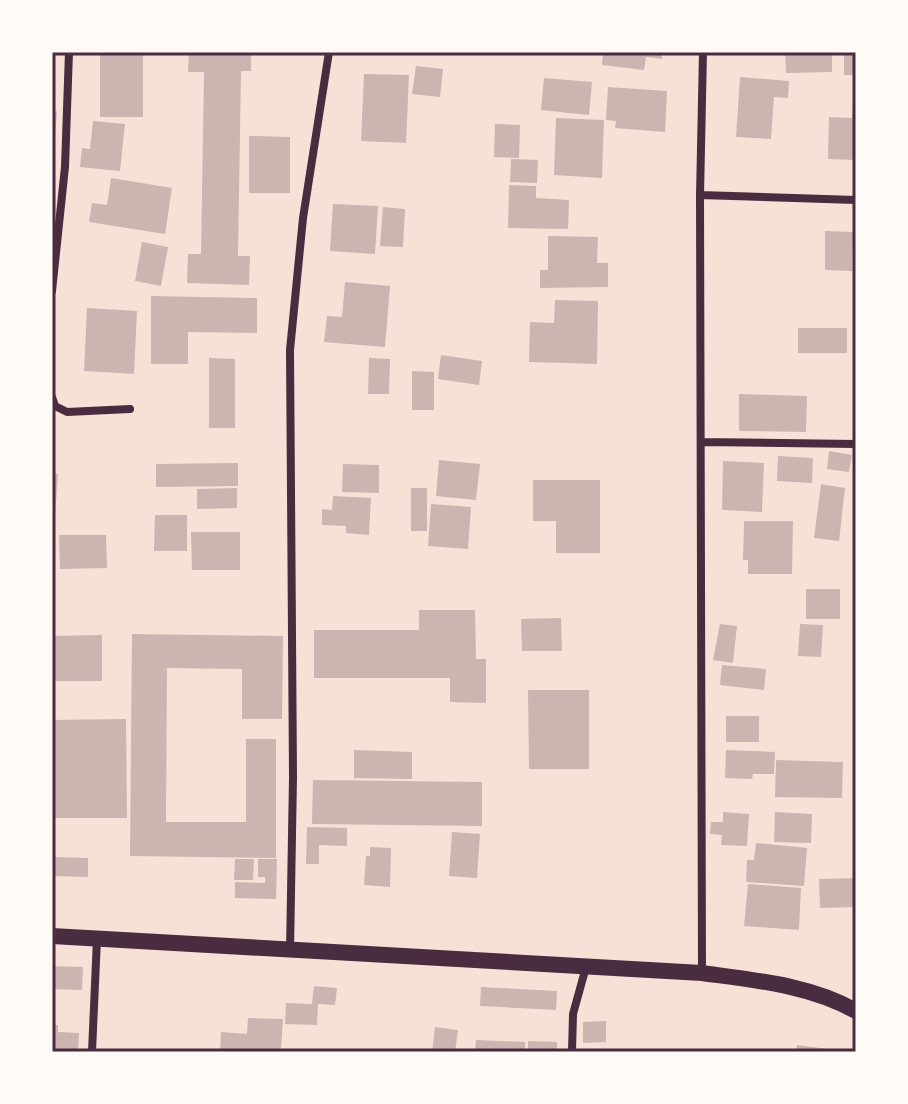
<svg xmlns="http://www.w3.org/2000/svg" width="908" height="1104" font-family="'Exo 2',sans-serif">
	<rect width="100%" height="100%" fill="#f7e1d7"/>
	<path fill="#ccb4b1" d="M 100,52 L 143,52 L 143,117 L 100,117 Z
		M 189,52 L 251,52 L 251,71 L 241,71 L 238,256 L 250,256 L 249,285 L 187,283 L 188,254 L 201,254 L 204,72 L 188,72 Z
		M 603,52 L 662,52 L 662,59 L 646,57 L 644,70 L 602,65 Z
		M 785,52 L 832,52 L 832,72 L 786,73 Z
		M 844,52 L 856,52 L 856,75 L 844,75 Z
		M 416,66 L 443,69 L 440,97 L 412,94 Z
		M 364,74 L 409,75 L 406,143 L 361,141 Z
		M 740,77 L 789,81 L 788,98 L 774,97 L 771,139 L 736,137 Z
		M 544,78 L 592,82 L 589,115 L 541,110 Z
		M 608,87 L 667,91 L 665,132 L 615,128 L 616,121 L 606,120 Z
		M 853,105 L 856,105 L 856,160 L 828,159 L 829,117 L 852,118 Z
		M 52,111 L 57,111 L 54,151 L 52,151 Z
		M 556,118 L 604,120 L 602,178 L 554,175 Z
		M 93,121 L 125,124 L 120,171 L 80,167 L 82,148 L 90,149 Z
		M 495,124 L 520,125 L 519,158 L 494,157 Z
		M 249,136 L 290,137 L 290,193 L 249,193 Z
		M 511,159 L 538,160 L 537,183 L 510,182 Z
		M 111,178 L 172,188 L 165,234 L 89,222 L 92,203 L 107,205 Z
		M 509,185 L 536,186 L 536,198 L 569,200 L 568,229 L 508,228 Z
		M 333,204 L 378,206 L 375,254 L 330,251 Z
		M 383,207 L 405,209 L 403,247 L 380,246 Z
		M 825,231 L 853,232 L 852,271 L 825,270 Z
		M 548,236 L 598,237 L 597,263 L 608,263 L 608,287 L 540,288 L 540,270 L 548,270 Z
		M 142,242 L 168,247 L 161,286 L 135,281 Z
		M 345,282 L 390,286 L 385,347 L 324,342 L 327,316 L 342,317 Z
		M 151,296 L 257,298 L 257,333 L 188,332 L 188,364 L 151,364 Z
		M 555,300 L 598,301 L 597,364 L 529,362 L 530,322 L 554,323 Z
		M 87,308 L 137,311 L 134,374 L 84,371 Z
		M 798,328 L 847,328 L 847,353 L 798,353 Z
		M 441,355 L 482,361 L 479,385 L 438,379 Z
		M 209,358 L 235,359 L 235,428 L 209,428 Z
		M 369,358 L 390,359 L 389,394 L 368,394 Z
		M 412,371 L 434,372 L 434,410 L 412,410 Z
		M 739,394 L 807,396 L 806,432 L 739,431 Z
		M 829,451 L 852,455 L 849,472 L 827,469 Z
		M 778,456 L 813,458 L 812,483 L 777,481 Z
		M 439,460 L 480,464 L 476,500 L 436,496 Z
		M 723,461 L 764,463 L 762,512 L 722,510 Z
		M 238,463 L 238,486 L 156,487 L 156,464 Z
		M 343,464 L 379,465 L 379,493 L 342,492 Z
		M 52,473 L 58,474 L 55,516 L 52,516 Z
		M 533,480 L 600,480 L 600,553 L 556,553 L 556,521 L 533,521 Z
		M 821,484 L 845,488 L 839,541 L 814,538 Z
		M 237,488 L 237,508 L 197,509 L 197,489 Z
		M 411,488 L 427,488 L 427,531 L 411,531 Z
		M 333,496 L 371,498 L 369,535 L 346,533 L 346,526 L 322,525 L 322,509 L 332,510 Z
		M 431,504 L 471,507 L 468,549 L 428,546 Z
		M 155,515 L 187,515 L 187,551 L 154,551 Z
		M 744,521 L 793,521 L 792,574 L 748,574 L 748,560 L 743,560 Z
		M 191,532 L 240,532 L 240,570 L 192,570 Z
		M 59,535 L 106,535 L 107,568 L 60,569 Z
		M 806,589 L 840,589 L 840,619 L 806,619 Z
		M 419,610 L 475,610 L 476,659 L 486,659 L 486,703 L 450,702 L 450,678 L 314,678 L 314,630 L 419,630 Z
		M 561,618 L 562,651 L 522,651 L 521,619 Z
		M 720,624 L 737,626 L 733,663 L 713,660 Z
		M 800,624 L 823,625 L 821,657 L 798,656 Z
		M 132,634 L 283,636 L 282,719 L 242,719 L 242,669 L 167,668 L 166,822 L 246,822 L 246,739 L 276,739 L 276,858 L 130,856 Z
		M 102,635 L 102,681 L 52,681 L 52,636 Z
		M 722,665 L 766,669 L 764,690 L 720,685 Z
		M 528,690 L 589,690 L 589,769 L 529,769 Z
		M 726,716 L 759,716 L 759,742 L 726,742 Z
		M 126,719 L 127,818 L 52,818 L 52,720 Z
		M 354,750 L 412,752 L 412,779 L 354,778 Z
		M 726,750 L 775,752 L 774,774 L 753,774 L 752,779 L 725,778 Z
		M 776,760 L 843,762 L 842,798 L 775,797 Z
		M 313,780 L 482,782 L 482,826 L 312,824 Z
		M 723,812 L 749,814 L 747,846 L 721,845 L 722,835 L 710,834 L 711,822 L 723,822 Z
		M 775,812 L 812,814 L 811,843 L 774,842 Z
		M 307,827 L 347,828 L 347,846 L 319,845 L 319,864 L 306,864 Z
		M 452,832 L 480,834 L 477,878 L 449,876 Z
		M 756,843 L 807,848 L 804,886 L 746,882 L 747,860 L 754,860 Z
		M 370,847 L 391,848 L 390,887 L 364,885 L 366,856 L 370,856 Z
		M 54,857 L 88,858 L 88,877 L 54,876 Z
		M 235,859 L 254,859 L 253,880 L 234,880 Z
		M 258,859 L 277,859 L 276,899 L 235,898 L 235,882 L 265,883 L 265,877 L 258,877 Z
		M 856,878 L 856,907 L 820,908 L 819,879 Z
		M 748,884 L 801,888 L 799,930 L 744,926 Z
		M 52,966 L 83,967 L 82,990 L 52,989 Z
		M 314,986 L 337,988 L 335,1005 L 318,1004 L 317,1025 L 285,1024 L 286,1003 L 312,1004 Z
		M 481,987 L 557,991 L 556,1010 L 480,1006 Z
		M 248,1018 L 283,1019 L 281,1049 L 220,1052 L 221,1032 L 247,1034 Z
		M 606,1021 L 606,1042 L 583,1043 L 583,1022 Z
		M 52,1025 L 58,1025 L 58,1032 L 79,1033 L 78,1052 L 52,1052 Z
		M 435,1027 L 458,1030 L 455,1052 L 432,1052 Z
		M 476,1040 L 525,1042 L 525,1052 L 475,1052 Z
		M 528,1041 L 557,1042 L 557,1052 L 528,1052 Z
		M 797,1045 L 836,1050 L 835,1052 L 796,1052 Z"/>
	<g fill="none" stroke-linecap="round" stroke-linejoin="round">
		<path stroke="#4a2c40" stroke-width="8" d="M 700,195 L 856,200
			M 52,291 L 65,167 L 69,52
			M 52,397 L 55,406 L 67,412 L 130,409
			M 702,442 L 856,444
			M 290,951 L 293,777 L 290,350 L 303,218 L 329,52
			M 702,973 L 700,195 L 703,52
			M 92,1052 L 97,939
			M 572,1052 L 573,1014 L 586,967"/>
		<path stroke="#4a2c40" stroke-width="16" d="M 52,936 L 702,973 C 754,980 810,985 856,1011"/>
	</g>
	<rect width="908" height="1104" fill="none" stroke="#fffaf5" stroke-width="108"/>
	<rect x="54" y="54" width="800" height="996" fill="none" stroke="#4a2c40" stroke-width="3"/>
</svg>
